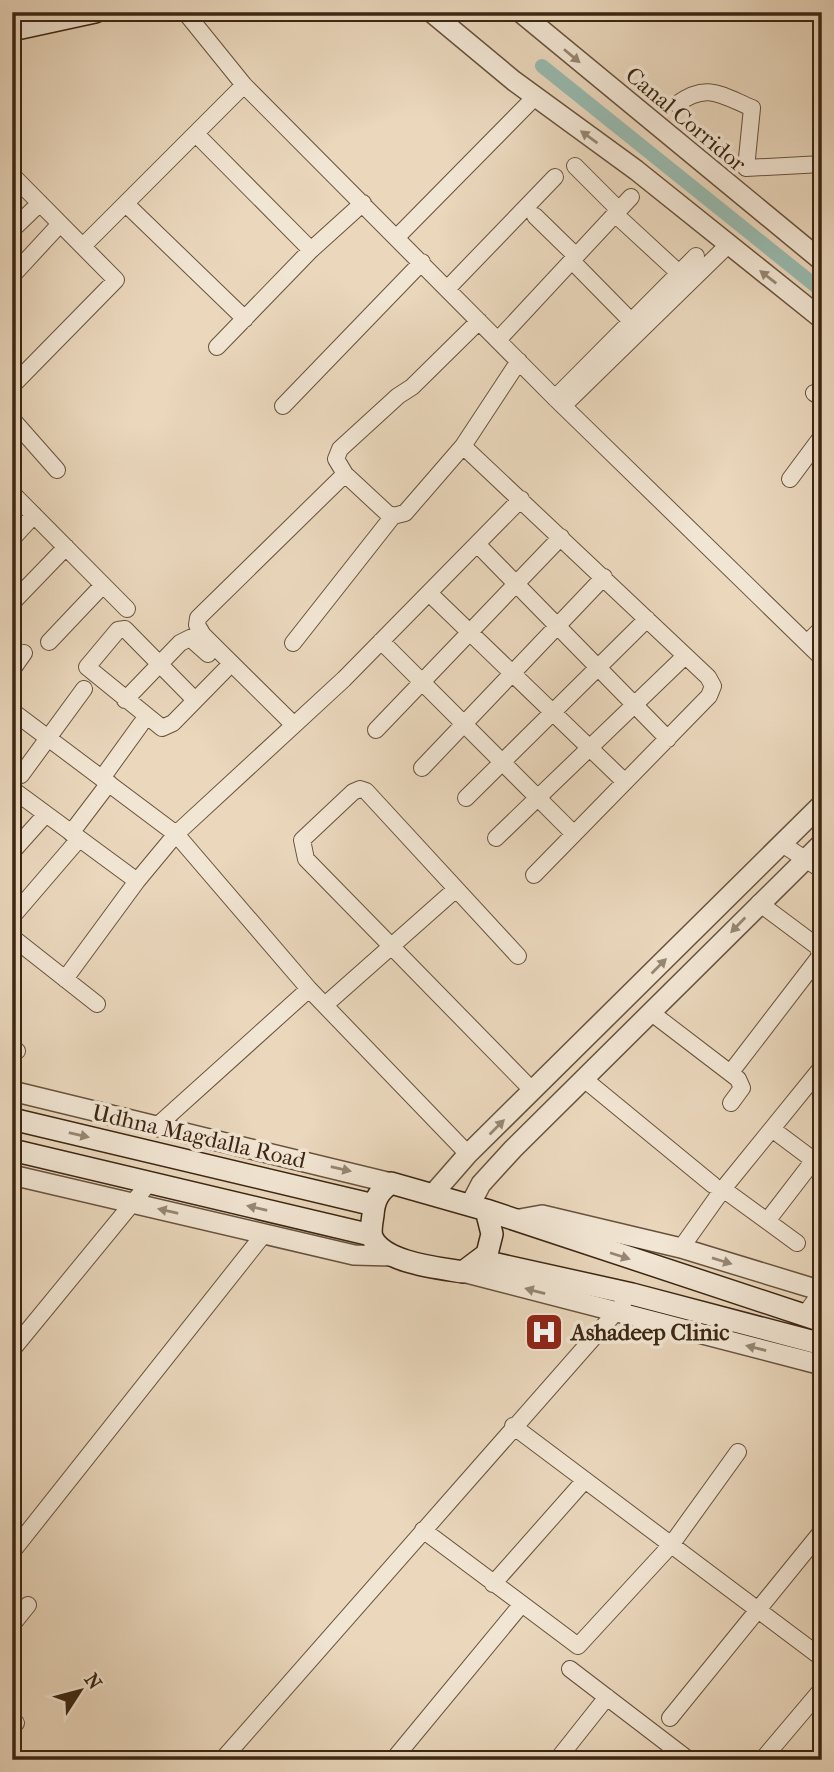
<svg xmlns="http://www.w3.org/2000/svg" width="834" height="1772" font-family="'IM FELL French Canon',serif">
	<rect width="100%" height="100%" fill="#ead7bc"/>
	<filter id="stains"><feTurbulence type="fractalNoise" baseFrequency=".00286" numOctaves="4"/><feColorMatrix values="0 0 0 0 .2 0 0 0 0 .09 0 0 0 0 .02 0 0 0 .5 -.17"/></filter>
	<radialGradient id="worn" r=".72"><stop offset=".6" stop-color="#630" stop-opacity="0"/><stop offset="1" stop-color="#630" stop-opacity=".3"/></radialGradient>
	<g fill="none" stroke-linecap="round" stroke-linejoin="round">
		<path stroke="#98baaf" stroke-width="14" d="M 542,66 L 822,291"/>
		<defs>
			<path id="minor" d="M 185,12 L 244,85 L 555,398 L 822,658
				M 677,104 C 707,82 721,95 752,108 L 746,168 L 822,164
				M 196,134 L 311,250
				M 575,166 L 619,210
				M 12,175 L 116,280 L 12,386
				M 126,204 L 245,319
				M 615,214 L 679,273
				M 535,216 L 576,256
				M 12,230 L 40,203
				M 397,237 L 535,97
				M 83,246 L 244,85
				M 572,261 L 631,321
				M 12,276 L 60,224
				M 448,288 L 555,177
				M 479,321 L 412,387 L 398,396 L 340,449 L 336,459 L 345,474 L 387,513 L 393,516 L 405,513 L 463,446 L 519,361
				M 498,340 L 631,197
				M 217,347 L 311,250 L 363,203
				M 814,393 L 822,398
				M 555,398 L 696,256
				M 283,406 L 422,262
				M 563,406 L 728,245
				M 12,419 L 57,470
				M 463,446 L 708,677 L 713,686 L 709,696 L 534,875
				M 790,479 L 822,436
				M 12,493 L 127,609
				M 12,539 L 34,515
				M 477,544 L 668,739
				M 429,593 L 625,782
				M 12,603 L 66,547
				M 381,641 L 574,834
				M 49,642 L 103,585
				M 293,643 L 393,516
				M 807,643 L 822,628
				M 12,670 L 24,653
				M 125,700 L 180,643 L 190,638 L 208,654
				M 195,700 L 125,629 L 118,630 L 87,667 L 162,728 L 173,723 L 225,670
				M 12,711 L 176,834 L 309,989 L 468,1154
				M 294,725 L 203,635 L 197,625 L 198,618 L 345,474
				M 376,730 L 561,537
				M 422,768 L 604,577
				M 21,775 L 84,689
				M 102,778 L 141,724
				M 12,789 L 137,881
				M 466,798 L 647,619
				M 71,833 L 109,783
				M 496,838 L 685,656
				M 782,844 L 822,870
				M 12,852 L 46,814
				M 12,917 L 79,839
				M 12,937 L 97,1004
				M 518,956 L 366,791 L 360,789 L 353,792 L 302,840 L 306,859 L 533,1091
				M 65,979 L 137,881 L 176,834 L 344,679 L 521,499
				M 325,1005 L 456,889
				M 653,1014 L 738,1079 L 742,1088 L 731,1103
				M 12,1047 L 17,1051
				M 731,1072 L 820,956 L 818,947 L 759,903
				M 584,1079 L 713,1185
				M 157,1126 L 309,989
				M 772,1129 L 820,1165
				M 723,1189 L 797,1243
				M 767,1221 L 814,1160
				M 681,1248 L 723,1189 L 822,1067
				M 803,1317 L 822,1291
				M 12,1350 L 149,1183
				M 513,1426 L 822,1658
				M 423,1530 L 578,1646 L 671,1545 L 738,1452
				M 12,1552 L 264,1234
				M 493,1584 L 585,1480
				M 12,1625 L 28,1605
				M 570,1669 L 689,1760
				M 670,1718 L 822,1531
				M 12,1720 L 16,1723
				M 222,1760 L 623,1304
				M 393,1760 L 521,1605
				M 557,1760 L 607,1697
				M 762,1760 L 822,1689"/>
			<path id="tertiary" d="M 431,12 L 514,81 L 636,170 L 822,319
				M 520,12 L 822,261
				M 12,1091 L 391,1183
				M 12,1175 L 354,1255 L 393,1256
				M 433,1194 L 468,1154 L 822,804
				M 470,1205 L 481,1184 L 513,1149 L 822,843
				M 514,1220 L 542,1215 L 681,1248 L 822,1291
				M 463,1272 L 822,1365"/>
			<path id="secondary" d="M 12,30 L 95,12
				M 12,1119 L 374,1205
				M 12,1150 L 371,1235
				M 391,1183 L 486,1210 L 492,1234 L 487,1254 L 463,1272 C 439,1268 383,1263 372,1237 C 370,1231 372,1222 373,1215 C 374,1200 379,1191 391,1183 Z
				M 486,1210 L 822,1321
				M 479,1260 L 632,1294 L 822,1344"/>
		</defs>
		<use href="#minor" stroke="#68523c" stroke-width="18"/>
		<use href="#tertiary" stroke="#68523c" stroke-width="22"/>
		<use href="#secondary" stroke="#3c2612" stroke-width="24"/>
		<use href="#minor" stroke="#f1e5d3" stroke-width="16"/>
		<use href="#tertiary" stroke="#f1e5d3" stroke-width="19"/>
		<use href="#secondary" stroke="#f1e5d3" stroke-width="21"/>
	</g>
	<defs><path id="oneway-solid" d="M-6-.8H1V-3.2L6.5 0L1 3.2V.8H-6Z" transform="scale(1.75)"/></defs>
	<g fill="#968672">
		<use href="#oneway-solid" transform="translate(572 56) rotate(40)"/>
		<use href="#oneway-solid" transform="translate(589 137) rotate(-144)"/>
		<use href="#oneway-solid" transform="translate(768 277) rotate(-142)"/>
		<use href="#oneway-solid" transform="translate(738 925) rotate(134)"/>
		<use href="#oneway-solid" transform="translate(659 966) rotate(-45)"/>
		<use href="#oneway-solid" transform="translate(497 1127) rotate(-45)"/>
		<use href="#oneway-solid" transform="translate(79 1135) rotate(13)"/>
		<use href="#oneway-solid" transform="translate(341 1169) rotate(13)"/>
		<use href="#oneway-solid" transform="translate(257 1208) rotate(-167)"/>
		<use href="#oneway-solid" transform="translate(168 1211) rotate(-167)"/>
		<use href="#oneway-solid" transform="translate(620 1256) rotate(18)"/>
		<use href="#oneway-solid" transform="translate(722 1261) rotate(17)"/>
		<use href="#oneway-solid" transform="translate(535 1291) rotate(-165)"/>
		<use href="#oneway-solid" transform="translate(756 1348) rotate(-166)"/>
	</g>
	<defs>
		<symbol id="hospital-square" viewBox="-11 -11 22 22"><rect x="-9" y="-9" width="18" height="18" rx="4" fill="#8f2418" stroke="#f1e5d3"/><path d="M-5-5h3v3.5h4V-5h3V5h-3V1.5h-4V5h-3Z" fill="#fff"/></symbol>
	</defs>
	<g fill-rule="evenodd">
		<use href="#hospital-square" x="522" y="1310" width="44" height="44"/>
	</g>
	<g text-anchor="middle" stroke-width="7" stroke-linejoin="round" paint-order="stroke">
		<g font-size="23" fill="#3c2612" stroke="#f1e5d3">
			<text transform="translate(686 119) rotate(40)" y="8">Canal Corridor</text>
			<text transform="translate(199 1136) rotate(13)" y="8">Udhna Magdalla Road</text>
		</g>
		<g font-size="23" font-weight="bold" fill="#3c2612" stroke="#f1e5d3" text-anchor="start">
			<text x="571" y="1340">Ashadeep Clinic</text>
		</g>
	</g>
	<rect width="834" height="1772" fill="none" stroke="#ead7bc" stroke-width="42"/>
	<rect x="14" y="14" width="806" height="1744" fill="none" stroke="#3c2612" stroke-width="3.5"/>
	<rect x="21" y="21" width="792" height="1730" fill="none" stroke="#3c2612" stroke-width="2"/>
	<g transform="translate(80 1691) rotate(54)" stroke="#f1e5d3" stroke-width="5" paint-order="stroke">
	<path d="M0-5L12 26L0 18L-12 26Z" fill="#3c2612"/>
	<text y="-10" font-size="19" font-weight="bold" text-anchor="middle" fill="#3c2612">N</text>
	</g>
	<rect width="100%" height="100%" filter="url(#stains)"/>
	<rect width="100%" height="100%" fill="url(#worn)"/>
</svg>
